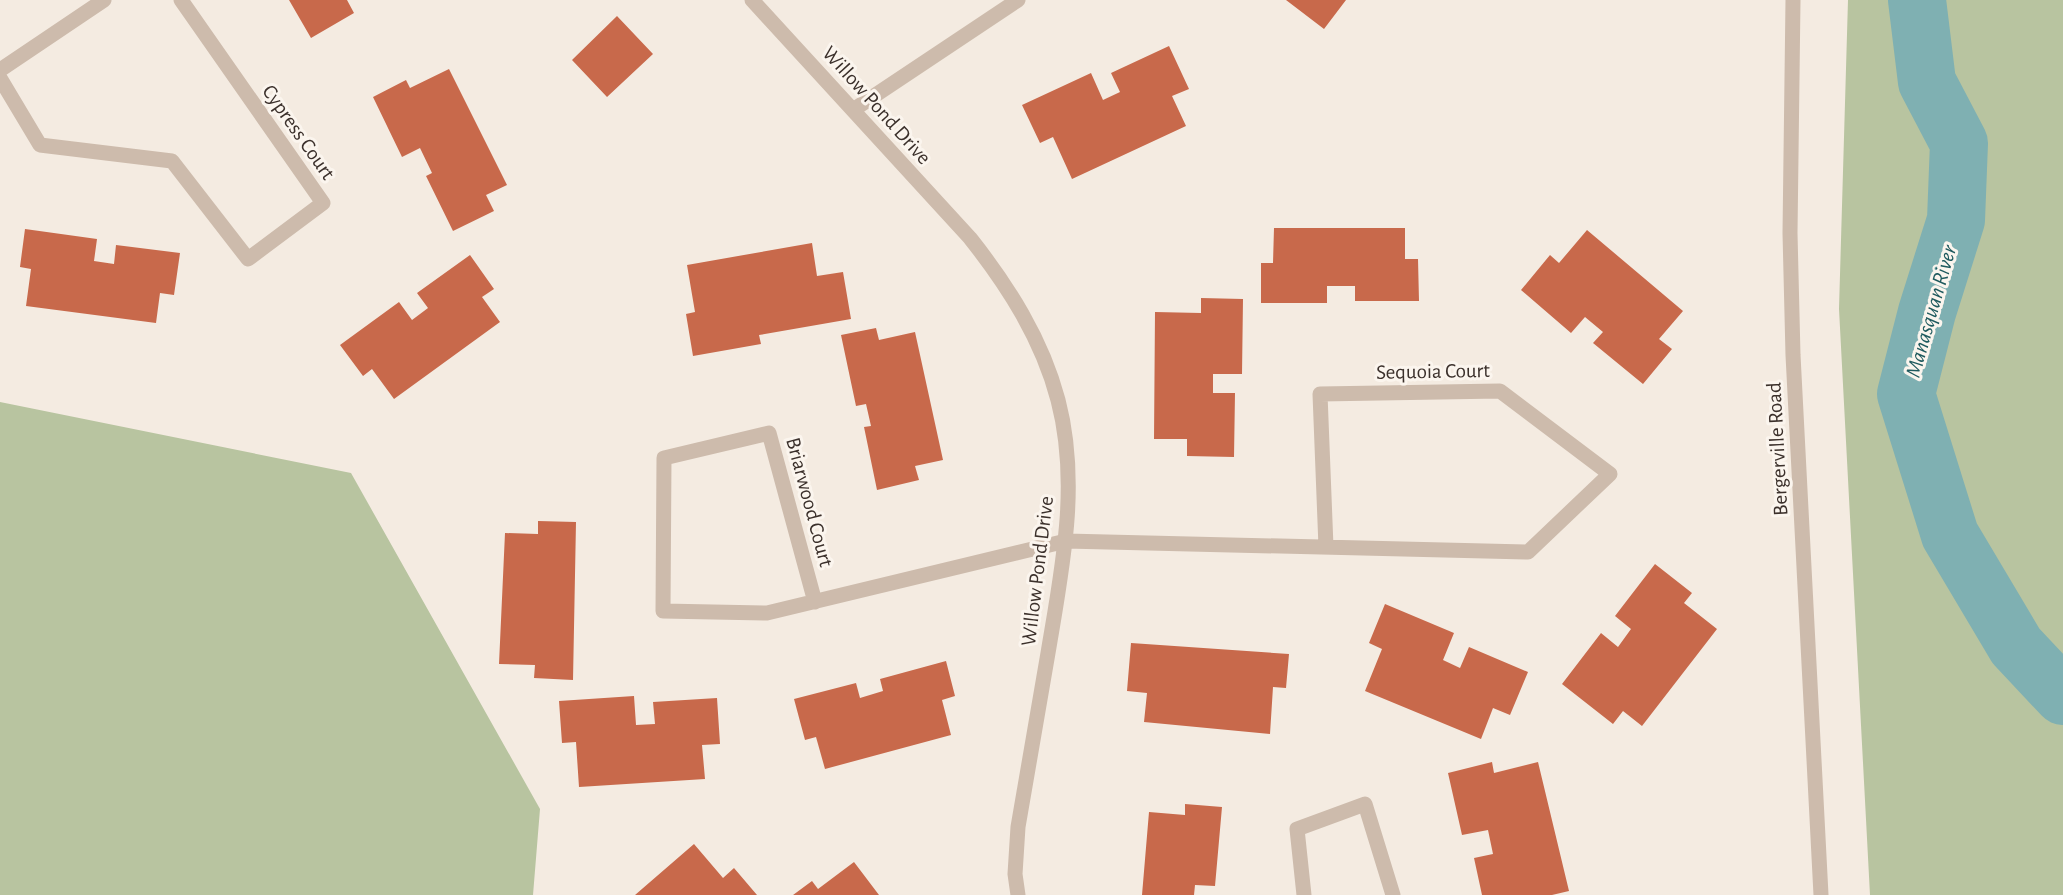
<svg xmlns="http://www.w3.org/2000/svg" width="2063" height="895" font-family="'Alegreya Sans',sans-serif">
	<rect width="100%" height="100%" fill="#f4ebe1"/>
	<path fill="#b8c4a0" d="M 1848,0 L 2063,0 L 2063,895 L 1870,895 L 1839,309 Z
		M 0,402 L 351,473 L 540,809 L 533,895 L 0,895 Z"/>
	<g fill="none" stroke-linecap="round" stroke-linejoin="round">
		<path stroke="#7fb0b2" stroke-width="58" d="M 1917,0 L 1927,82 L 1959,143 L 1956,220 L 1927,312 L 1906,394 L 1950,535 L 2016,646 L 2063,696"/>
	</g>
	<path fill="#c8694b" d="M 289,0 L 347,0 L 354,13 L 311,38 Z
		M 1286,0 L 1346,0 L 1324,29 Z
		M 617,16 L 653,54 L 607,97 L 572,60 Z
		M 1169,46 L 1189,89 L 1172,96 L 1186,126 L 1072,179 L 1053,137 L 1040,143 L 1022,105 L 1091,73 L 1103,100 L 1120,92 L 1111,73 Z
		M 449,69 L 507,185 L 486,195 L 494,211 L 453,231 L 426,176 L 432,173 L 420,148 L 402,157 L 373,97 L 406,80 L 410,88 Z
		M 1274,228 L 1405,228 L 1405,259 L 1418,259 L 1419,301 L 1355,301 L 1355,286 L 1327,286 L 1327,303 L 1261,303 L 1261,263 L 1273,263 Z
		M 25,229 L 97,239 L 94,261 L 114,264 L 116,245 L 180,253 L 174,295 L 160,293 L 156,323 L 26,306 L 31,269 L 20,267 Z
		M 1587,230 L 1683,311 L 1659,339 L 1672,349 L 1643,384 L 1593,343 L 1603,332 L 1585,317 L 1571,333 L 1521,290 L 1550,255 L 1559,263 Z
		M 812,243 L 817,276 L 843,272 L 851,319 L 759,335 L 761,344 L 693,356 L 686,314 L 695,312 L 687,265 Z
		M 470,255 L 494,289 L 482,297 L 500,322 L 394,399 L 372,369 L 363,376 L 340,345 L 399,302 L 412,320 L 428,308 L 417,293 Z
		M 1201,298 L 1243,299 L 1242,374 L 1213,374 L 1213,393 L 1235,393 L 1234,457 L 1187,456 L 1187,439 L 1154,439 L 1155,312 L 1201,313 Z
		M 876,328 L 879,340 L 915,332 L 943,460 L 915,466 L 919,480 L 877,490 L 864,427 L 871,426 L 866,404 L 856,406 L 841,335 Z
		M 538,521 L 576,522 L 573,680 L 534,678 L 535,665 L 499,664 L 505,533 L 538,534 Z
		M 1655,564 L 1692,593 L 1684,603 L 1717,629 L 1642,726 L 1623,711 L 1613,724 L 1562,684 L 1601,633 L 1618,647 L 1631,629 L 1615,616 Z
		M 1385,604 L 1454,633 L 1443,660 L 1460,668 L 1469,647 L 1528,672 L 1510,715 L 1493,708 L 1481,739 L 1365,691 L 1382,649 L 1369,643 Z
		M 1131,643 L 1289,654 L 1286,688 L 1273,687 L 1270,734 L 1144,722 L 1147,693 L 1127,691 Z
		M 946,661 L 955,696 L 942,700 L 951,735 L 825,769 L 816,737 L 805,740 L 794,699 L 856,683 L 860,698 L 883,691 L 880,679 Z
		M 634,696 L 636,725 L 655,724 L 653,702 L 717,698 L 720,744 L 702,745 L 705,779 L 579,787 L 576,742 L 562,743 L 559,701 Z
		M 1492,762 L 1494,773 L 1538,762 L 1569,891 L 1552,895 L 1482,895 L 1474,858 L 1493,854 L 1488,830 L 1462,835 L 1448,773 Z
		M 1185,804 L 1222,807 L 1215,886 L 1195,885 L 1194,895 L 1142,895 L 1149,812 L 1185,815 Z
		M 694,844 L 723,878 L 734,868 L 757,895 L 635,895 Z
		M 854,862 L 879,895 L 793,895 L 812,881 L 818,889 Z"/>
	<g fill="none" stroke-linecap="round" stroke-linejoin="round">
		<path stroke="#cdbbac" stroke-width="15" d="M 752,0 L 970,238 C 1008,286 1042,339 1058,400 C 1080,484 1062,569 1048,653 C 1038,711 1028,769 1018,827 L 1015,874 L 1018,895
			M 0,70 L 104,0
			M 0,78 L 40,145 L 172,161 L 248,259 L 323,203 L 181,0
			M 853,110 L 1018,0
			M 815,602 L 769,433 L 664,458 L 663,611 L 767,613 L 1066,541 L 1528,552 L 1610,474 L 1500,391 L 1320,394 L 1326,547
			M 1304,895 L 1297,829 L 1365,804 L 1393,895"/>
		<path stroke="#cdbbac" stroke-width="15" d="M 1793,0 L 1790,233 L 1793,355 L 1821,895"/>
	</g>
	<g text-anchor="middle" stroke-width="6" stroke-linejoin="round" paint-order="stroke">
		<g font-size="21" fill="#3b302b" stroke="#fbf5ee">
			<text transform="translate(877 105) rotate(48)" y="7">Willow Pond Drive</text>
			<text transform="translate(299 132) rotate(55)" y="7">Cypress Court</text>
			<text transform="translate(1433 371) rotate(-1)" y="7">Sequoia Court</text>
			<text transform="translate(1777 449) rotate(-93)" y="7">Bergerville Road</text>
			<text transform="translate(810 502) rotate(75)" y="7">Briarwood Court</text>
			<text transform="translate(1037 571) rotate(-83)" y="7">Willow Pond Drive</text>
		</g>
		<g font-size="22" font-style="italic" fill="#1f5a5e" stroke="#fbf5ee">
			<text transform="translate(1930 311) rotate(-74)" y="8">Manasquan River</text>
		</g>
	</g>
</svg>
